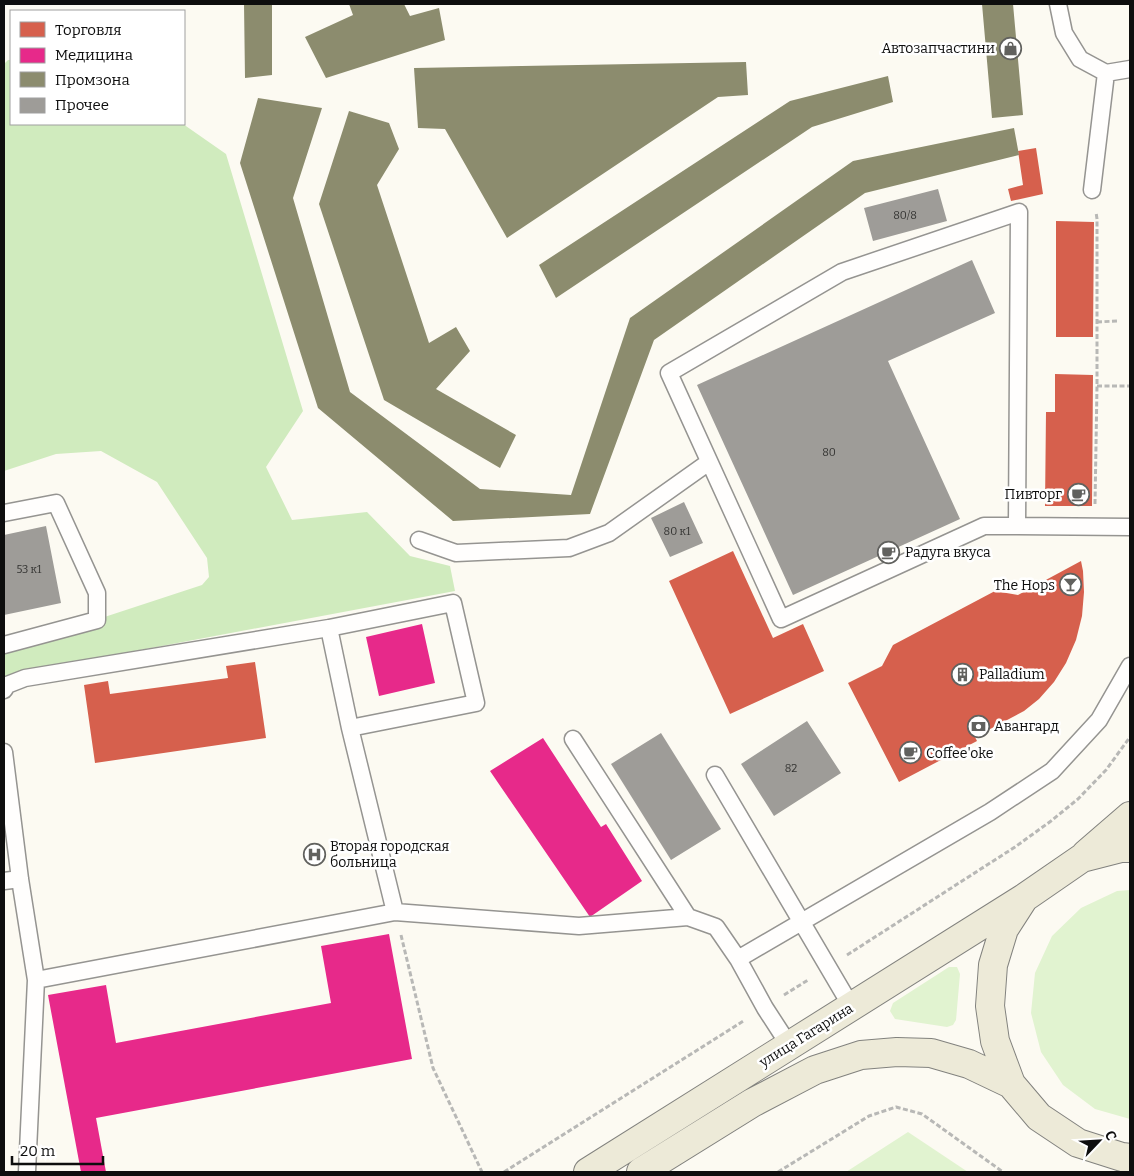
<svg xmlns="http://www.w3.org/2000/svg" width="1134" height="1176" font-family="Bitter,serif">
	<rect width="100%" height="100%" fill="#fcfaf2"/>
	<path fill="#e1f3d0" d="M 1130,890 L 1130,1119 L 1095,1109 L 1063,1085 L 1041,1052 L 1031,1013 L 1035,973 L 1052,936 L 1081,908 L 1117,891 Z
		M 949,967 L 957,967 L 960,974 L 956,1020 L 953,1025 L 947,1027 L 895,1019 L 890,1011 L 893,1003 Z
		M 908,1132 L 968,1172 L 846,1172 Z"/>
	<path fill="#d0ebbe" d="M 8,60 L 11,60 L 11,124 L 183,124 L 226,154 L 303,411 L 266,467 L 292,520 L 367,512 L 410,556 L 450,566 L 455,591 L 34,670 L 4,688 L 4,650 L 202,585 L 209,577 L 207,558 L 157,482 L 101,451 L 56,454 L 4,471 L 4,64 Z"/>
	<path fill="#d6604d" d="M 1036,148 L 1043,194 L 1011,201 L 1008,189 L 1023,185 L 1018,151 Z
		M 1056,221 L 1094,222 L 1093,337 L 1056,337 Z
		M 1055,374 L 1093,375 L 1092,506 L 1045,506 L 1046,412 L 1055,412 Z
		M 733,551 L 773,638 L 803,624 L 824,671 L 730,714 L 669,581 Z
		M 1081,561 L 1083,571 L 1084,592 L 1082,616 L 1076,640 L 1066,663 L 1054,682 L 1039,699 L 1024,711 L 975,737 L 977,741 L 899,782 L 848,683 L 882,666 L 893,645 L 995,591 L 1018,595 Z
		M 255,662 L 266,738 L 95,763 L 84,685 L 108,681 L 110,694 L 228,678 L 226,666 Z"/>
	<path fill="#e7298a" d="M 422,624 L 435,683 L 379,696 L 366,637 Z
		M 543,738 L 601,827 L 606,824 L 642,881 L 590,917 L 490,771 Z
		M 389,934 L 412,1059 L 96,1118 L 106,1172 L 81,1172 L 48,995 L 106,985 L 116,1043 L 331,1003 L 321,946 Z"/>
	<path fill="#8c8c6e" d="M 244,4 L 272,4 L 272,75 L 245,78 Z
		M 349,4 L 404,4 L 410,16 L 439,8 L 445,40 L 326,78 L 305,37 L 353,15 Z
		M 982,4 L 1013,4 L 1023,115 L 992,118 Z
		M 746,62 L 748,95 L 718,97 L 507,238 L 445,129 L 418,128 L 414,68 Z
		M 888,76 L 893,102 L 812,127 L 556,298 L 539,265 L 790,101 Z
		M 258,98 L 322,108 L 293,198 L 350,392 L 480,489 L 571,495 L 630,318 L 853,161 L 1014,128 L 1019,155 L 865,193 L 654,340 L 590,514 L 453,521 L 318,408 L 240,163 Z
		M 349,111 L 389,123 L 399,149 L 377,185 L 429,343 L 456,327 L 470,351 L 436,389 L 516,435 L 500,468 L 384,400 L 319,204 Z"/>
	<path fill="#9e9c98" d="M 938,189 L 947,221 L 873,241 L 864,208 Z
		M 972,260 L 995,313 L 888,361 L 960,519 L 793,595 L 697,385 Z
		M 684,502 L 703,543 L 670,557 L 651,518 Z
		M 46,526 L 61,603 L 4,615 L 4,535 Z
		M 807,721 L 841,773 L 774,816 L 741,764 Z
		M 661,733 L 721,829 L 671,860 L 611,764 Z"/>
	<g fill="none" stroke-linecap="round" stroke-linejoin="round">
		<defs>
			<path id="service" d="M 1058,4 L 1064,33 L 1080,59 L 1106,73 L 1130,69
				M 1092,190 L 1106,73
				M 4,513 L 56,503 L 97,593 L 97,620 L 4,645
				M 1017,526 L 984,526 L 781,619 L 669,373 L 842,272 L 1019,212 L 1017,526 L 1130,527
				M 419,540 L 456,553 L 569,548 L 609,533 L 709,462
				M 329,628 L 453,603 L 476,703 L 350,728
				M 4,690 L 7,685 L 25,678 L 329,628 L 350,728 L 395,912
				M 573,739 L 688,917
				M 4,752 L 20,879 L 36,980 L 27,1172
				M 715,775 L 851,1006
				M 4,881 L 20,879
				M 738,959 L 990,812 L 1052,771 L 1099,720 L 1130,666
				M 36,980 L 395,912 L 579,926 L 688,917 L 716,927 L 738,959 L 765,1008 L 789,1045"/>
			<path id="primary" d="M 1130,848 L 1121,848 L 1082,858 L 1024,898 L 1004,929 L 993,965 L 990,1006 L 995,1041 L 1011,1084 L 1039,1117 L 1078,1143 L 1122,1157 L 1130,1158
				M 1086,854 L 1130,816
				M 588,1172 L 1024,898
				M 641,1172 L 752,1103 L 815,1070 L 861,1055 L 897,1052 L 931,1053 L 969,1064 L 1011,1084"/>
		</defs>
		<use href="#service" stroke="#959491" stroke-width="19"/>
		<use href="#primary" stroke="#82827e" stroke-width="30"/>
		<path stroke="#b8b8b6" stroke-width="3" stroke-dasharray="5 2.5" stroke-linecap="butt" d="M 1097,322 L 1117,321
			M 1097,386 L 1130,386
			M 1095,504 L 1097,386 L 1097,219 L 1096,212
			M 401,935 L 433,1068 L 482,1172
			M 847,955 L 1015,847 L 1051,821 L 1078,799 L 1106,770 L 1130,737
			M 784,995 L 808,980
			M 504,1172 L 745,1020
			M 778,1172 L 869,1116 L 896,1107 L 922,1114 L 1003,1172"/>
		<use href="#service" stroke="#fffefd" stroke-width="16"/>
		<use href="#primary" stroke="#edead8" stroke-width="28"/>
	</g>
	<defs>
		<symbol id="shop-ring" viewBox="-11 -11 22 22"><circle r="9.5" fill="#fff" stroke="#61615e" stroke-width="1.5"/><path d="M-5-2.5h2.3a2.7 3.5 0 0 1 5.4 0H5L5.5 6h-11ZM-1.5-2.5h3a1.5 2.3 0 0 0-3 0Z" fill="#61615e"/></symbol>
		<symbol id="cafe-ring" viewBox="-11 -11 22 22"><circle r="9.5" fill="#fff" stroke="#61615e" stroke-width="1.5"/><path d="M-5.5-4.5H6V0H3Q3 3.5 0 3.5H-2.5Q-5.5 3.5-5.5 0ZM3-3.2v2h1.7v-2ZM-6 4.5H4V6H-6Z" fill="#61615e"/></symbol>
		<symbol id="bar-ring" viewBox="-11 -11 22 22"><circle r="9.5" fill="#fff" stroke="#61615e" stroke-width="1.5"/><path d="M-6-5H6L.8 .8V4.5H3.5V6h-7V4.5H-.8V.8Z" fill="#61615e"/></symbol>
		<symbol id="building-ring" viewBox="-11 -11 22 22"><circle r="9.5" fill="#fff" stroke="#61615e" stroke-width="1.5"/><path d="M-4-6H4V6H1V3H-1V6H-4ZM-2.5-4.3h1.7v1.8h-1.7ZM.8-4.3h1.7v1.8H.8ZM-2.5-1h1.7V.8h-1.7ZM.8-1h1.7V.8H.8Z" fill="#61615e"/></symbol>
		<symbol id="bank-ring" viewBox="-11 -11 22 22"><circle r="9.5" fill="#fff" stroke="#61615e" stroke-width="1.5"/><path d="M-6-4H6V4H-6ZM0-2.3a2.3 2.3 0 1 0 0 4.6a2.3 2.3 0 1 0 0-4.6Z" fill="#61615e"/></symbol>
		<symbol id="hospital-ring" viewBox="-11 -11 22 22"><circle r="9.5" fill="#fff" stroke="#61615e" stroke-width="1.5"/><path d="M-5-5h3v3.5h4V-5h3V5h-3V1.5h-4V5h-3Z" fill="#61615e"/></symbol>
	</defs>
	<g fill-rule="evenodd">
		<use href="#shop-ring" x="998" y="36" width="25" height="25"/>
		<use href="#cafe-ring" x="1066" y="482" width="25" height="25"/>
		<use href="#cafe-ring" x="876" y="540" width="25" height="25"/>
		<use href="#bar-ring" x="1058" y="572" width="25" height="25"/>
		<use href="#building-ring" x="950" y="662" width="25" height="25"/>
		<use href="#bank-ring" x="966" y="714" width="25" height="25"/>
		<use href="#cafe-ring" x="898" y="740" width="25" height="25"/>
		<use href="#hospital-ring" x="302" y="842" width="25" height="25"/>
	</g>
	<g text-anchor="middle" stroke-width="5" stroke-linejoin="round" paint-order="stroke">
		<g font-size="11" fill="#323230">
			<text x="905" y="219">80/8</text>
			<text x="829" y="456">80</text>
			<text x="677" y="535">80 к1</text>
			<text x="29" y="573">53 к1</text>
			<text x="791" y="772">82</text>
		</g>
		<g font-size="14" fill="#0e0e0e" stroke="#fff" text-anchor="start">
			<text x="995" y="53" text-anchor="end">Автозапчастини</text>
			<text x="1062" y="499" text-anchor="end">Пивторг</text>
			<text x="905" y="557">Радуга вкуса</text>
			<text x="1055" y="590" text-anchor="end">The Hops</text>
			<text x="979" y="679">Palladium</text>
			<text x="994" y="731">Авангард</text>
			<text x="926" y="758">Coffee'oke</text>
			<text x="330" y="851">Вторая городская<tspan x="330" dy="16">больница</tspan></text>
		</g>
		<g font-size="14" fill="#0e0e0e" stroke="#fff">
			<text transform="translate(806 1035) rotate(-32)" y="5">улица Гагарина</text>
		</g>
	</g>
	<rect width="1134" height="1176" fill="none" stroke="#0e0e0e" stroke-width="10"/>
	<rect x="10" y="10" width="175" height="115" fill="#ffffff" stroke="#9f9f9f"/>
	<rect x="20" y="22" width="25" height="15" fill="#d6604d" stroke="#9f9f9f"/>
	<text x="55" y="35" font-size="15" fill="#0e0e0e">Торговля</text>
	<rect x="20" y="48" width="25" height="15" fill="#e7298a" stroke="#9f9f9f"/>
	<text x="55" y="60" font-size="15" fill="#0e0e0e">Медицина</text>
	<rect x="20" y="72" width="25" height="15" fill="#8c8c6e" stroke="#9f9f9f"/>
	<text x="55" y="85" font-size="15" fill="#0e0e0e">Промзона</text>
	<rect x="20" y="98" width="25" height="15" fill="#9e9c98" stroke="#9f9f9f"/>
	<text x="55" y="110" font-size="15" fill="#0e0e0e">Прочее</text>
	<g transform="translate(1099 1141) rotate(65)" stroke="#ffffff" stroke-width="4" paint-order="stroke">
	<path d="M0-4L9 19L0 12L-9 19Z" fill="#0e0e0e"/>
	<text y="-8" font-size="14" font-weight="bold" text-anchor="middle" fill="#0e0e0e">С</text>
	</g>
	<path d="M12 1156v8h91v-8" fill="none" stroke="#0e0e0e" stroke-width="2.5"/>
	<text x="20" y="1156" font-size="15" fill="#0e0e0e" stroke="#ffffff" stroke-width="4" paint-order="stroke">20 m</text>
</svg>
